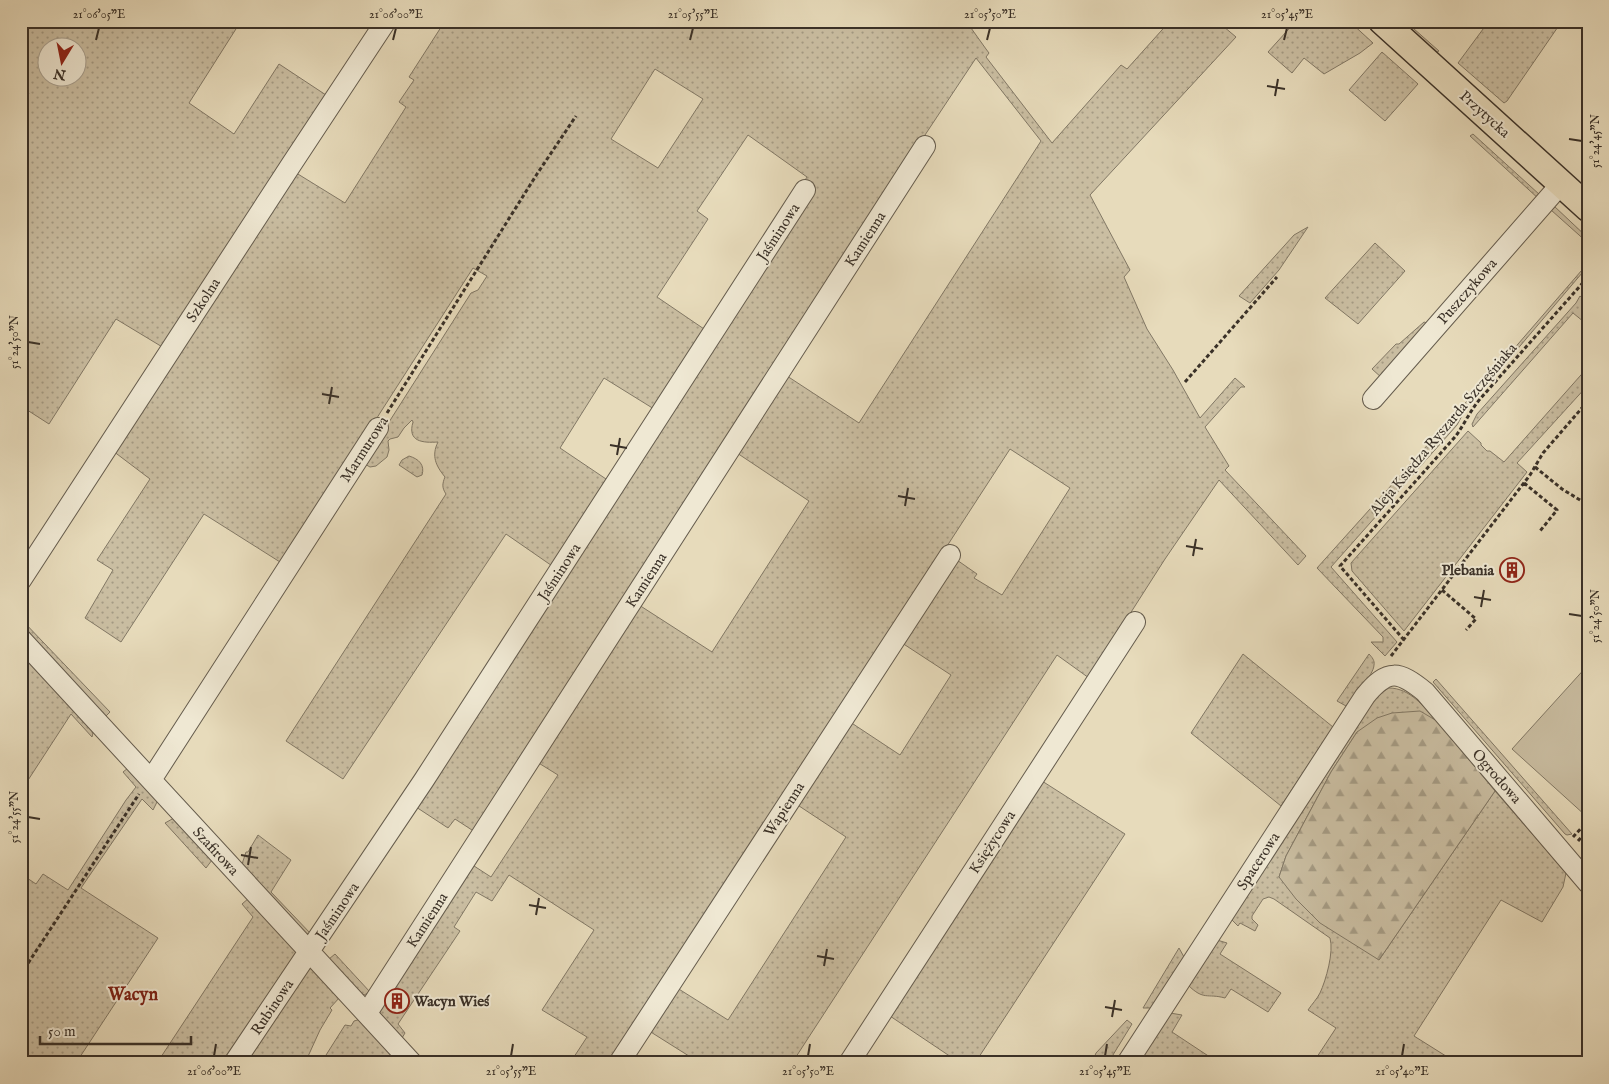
<svg xmlns="http://www.w3.org/2000/svg" width="1609" height="1084" font-family="'IM FELL English',serif">
	<defs>
		<pattern id="grass-dots" width="8" height="8" patternUnits="userSpaceOnUse" patternTransform="scale(1.25)"><rect width="8" height="8" fill="#cabea2"/><path d="M2 2h.1M6 6h.1" fill="none" stroke="#a59b84" stroke-width="1.8" stroke-linecap="round"/></pattern>
		<pattern id="forest-firs" width="22" height="20" patternUnits="userSpaceOnUse" patternTransform="scale(1.25)"><rect width="22" height="20" fill="#cabea2"/><path d="M5 1l3.5 6h-7zM16 11l3.5 6h-7z" fill="#a59b84"/></pattern>
	</defs>
	<rect width="100%" height="100%" fill="#e7dbbb"/>
	<filter id="stains"><feTurbulence type="fractalNoise" baseFrequency=".004" numOctaves="4"/><feColorMatrix values="0 0 0 0 .2 0 0 0 0 .09 0 0 0 0 .02 0 0 0 .5 -.17"/></filter>
	<radialGradient id="worn" r=".72"><stop offset=".6" stop-color="#630" stop-opacity="0"/><stop offset="1" stop-color="#630" stop-opacity=".3"/></radialGradient>
	<path fill="url(#grass-dots)" stroke="#827865" fill-rule="evenodd" d="M 21,21 L 241,21 L 189,103 L 234,134 L 279,64 L 329,97 L 164,348 L 116,319 L 49,424 L 21,406 L 21,106 L 29,93 L 21,87 ZM 48,48 L 78,48 L 78,78 L 48,78 Z
		M 445,21 L 966,21 L 986,49 L 989,53 L 986,57 L 1052,143 L 1121,65 L 1127,69 L 1170,21 L 1217,21 L 1236,37 L 1090,195 L 1130,270 L 1124,277 L 1147,329 L 1173,370 L 1200,418 L 1235,378 L 1245,387 L 1241,387 L 1205,427 L 1229,466 L 1225,470 L 1306,556 L 1298,565 L 1219,480 L 1165,559 L 1089,678 L 1057,655 L 792,1063 L 700,1063 L 646,1029 L 674,986 L 728,1020 L 846,837 L 784,796 L 611,1063 L 570,1063 L 587,1037 L 542,1010 L 594,930 L 509,875 L 492,901 L 476,892 L 454,927 L 460,931 L 398,1024 L 405,1033 L 402,1038 L 382,1016 L 379,1011 L 471,864 L 491,877 L 558,775 L 537,762 L 639,605 L 712,652 L 809,501 L 737,453 L 787,376 L 859,423 L 1041,141 L 976,58 L 923,138 L 475,832 L 455,819 L 448,828 L 413,805 L 807,177 L 748,135 L 697,211 L 708,219 L 657,297 L 707,331 L 654,409 L 604,378 L 560,448 L 609,481 L 558,570 L 506,534 L 343,779 L 286,741 L 446,494 C 442,488 442,484 445,477 C 436,466 431,456 438,442 C 423,443 407,442 413,422 L 412,420 L 404,428 L 398,437 L 390,439 L 388,441 L 389,450 L 387,457 L 376,466 L 370,467 L 363,463 L 471,293 L 478,290 L 487,276 L 473,268 L 373,424 L 280,562 L 204,514 L 121,642 L 85,618 L 113,570 L 97,560 L 150,479 L 113,451 L 293,171 L 345,203 L 406,107 L 399,102 L 414,80 L 409,77 ZM 655,69 L 703,99 L 658,168 L 611,139 ZM 1010,449 L 1070,488 L 1002,595 L 974,578 L 977,574 L 954,558 L 899,641 L 951,675 L 900,755 L 838,714 Z
		M 1296,21 L 1349,21 L 1373,43 L 1360,53 L 1324,74 L 1304,58 L 1292,73 L 1268,52 Z
		M 1397,21 L 1405,21 L 1439,51 L 1433,54 Z
		M 1489,21 L 1562,21 L 1507,101 L 1504,103 L 1458,63 Z
		M 1382,52 L 1418,84 L 1385,121 L 1349,90 Z
		M 1473,134 L 1540,195 L 1540,200 L 1470,136 Z
		M 1554,206 L 1588,238 L 1588,243 L 1551,210 Z
		M 1308,227 L 1279,270 L 1250,303 L 1239,296 L 1294,235 Z
		M 1375,243 L 1405,271 L 1358,324 L 1325,298 Z
		M 1588,263 L 1588,266 L 1509,359 L 1469,403 L 1457,425 L 1331,567 L 1397,642 L 1385,656 L 1371,642 L 1383,642 L 1383,637 L 1317,568 L 1512,351 Z
		M 1580,296 L 1588,303 L 1588,319 L 1584,322 L 1573,313 L 1473,427 L 1472,424 L 1477,414 L 1576,303 Z
		M 1424,322 L 1427,323 L 1382,378 L 1372,369 L 1396,344 L 1399,344 Z
		M 1588,367 L 1588,385 L 1517,463 L 1527,472 L 1404,631 L 1352,571 L 1351,563 L 1468,431 L 1481,443 L 1481,445 L 1487,451 L 1490,451 L 1504,462 Z
		M 409,456 C 419,459 425,465 422,475 L 417,477 L 399,465 L 402,460 Z
		M 21,619 L 110,712 L 103,719 L 21,628 Z
		M 21,653 L 91,728 L 93,733 L 92,737 L 71,714 L 21,791 L 21,678 L 27,668 L 21,661 Z
		M 1243,654 L 1333,727 L 1281,806 L 1191,733 Z
		M 1369,654 C 1372,657 1375,661 1374,665 C 1374,675 1352,698 1346,706 L 1337,701 Z
		M 1436,679 L 1572,834 L 1567,835 L 1565,834 L 1433,682 Z
		M 1389,688 C 1410,688 1424,707 1437,721 L 1357,732 L 1331,772 L 1286,856 L 1279,877 L 1379,960 L 1495,791 L 1566,873 L 1563,887 L 1542,922 L 1501,900 L 1414,1036 L 1457,1063 L 1313,1063 L 1336,1028 L 1308,1010 C 1312,1004 1317,999 1320,993 C 1326,980 1334,952 1330,938 L 1274,899 L 1269,897 L 1263,899 L 1252,916 L 1252,919 L 1258,925 L 1255,931 L 1240,923 L 1238,926 L 1231,919 L 1370,705 L 1381,693 Z
		M 128,768 L 158,800 L 153,810 L 142,799 L 81,888 L 158,938 L 76,1063 L 21,1063 L 21,874 L 36,884 L 43,874 L 68,890 L 126,800 L 136,787 L 123,772 Z
		M 1042,781 L 1125,834 L 975,1063 L 960,1063 L 887,1014 Z
		M 174,818 L 212,860 L 206,868 L 165,823 Z
		M 258,835 L 291,860 L 271,892 L 311,934 L 305,934 L 242,864 L 246,852 L 248,852 Z
		M 249,898 L 295,949 L 297,955 L 228,1063 L 157,1063 L 253,917 L 242,904 Z
		M 1217,940 L 1227,943 L 1220,954 L 1281,993 L 1268,1012 L 1231,989 L 1225,998 C 1207,993 1204,1001 1188,985 Z
		M 1179,948 L 1184,957 L 1152,1008 L 1143,1008 Z
		M 335,954 L 370,992 L 364,995 L 360,992 L 329,959 Z
		M 311,965 L 340,997 L 330,1008 L 332,1010 L 320,1030 L 305,1063 L 243,1063 Z
		M 1170,1013 L 1182,1015 L 1172,1032 L 1219,1063 L 1137,1063 Z
		M 361,1019 L 399,1063 L 390,1063 L 387,1060 L 385,1063 L 321,1063 L 345,1025 L 351,1026 L 354,1021 Z
		M 1127,1020 L 1132,1024 L 1108,1063 L 1092,1063 L 1096,1053 Z"/>
	<path fill="url(#forest-firs)" stroke="#827865" d="M 1420,711 L 1437,721 L 1495,791 L 1379,960 L 1320,923 L 1296,899 L 1279,877 L 1286,856 L 1331,772 L 1357,732 L 1377,718 L 1392,713 Z"/>
	<path fill="#cabea2" stroke="#827865" d="M 1588,665 L 1588,814 L 1586,816 L 1512,749 Z"/>
	<g fill="none" stroke-linecap="round" stroke-linejoin="round">
		<defs>
			<path id="minor" d="M 1373,399 L 1561,184
				M 21,580 L 291,165 L 386,21
				M 21,639 L 412,1063
				M 151,780 L 378,428
				M 367,1013 L 925,146
				M 234,1063 L 424,780 L 805,190
				M 619,1063 L 950,555
				M 849,1063 L 1135,622
				M 1127,1063 L 1365,696 C 1388,668 1399,671 1425,692 L 1588,883"/>
			<path id="major" d="M 1382,21 L 1588,208"/>
		</defs>
		<use href="#minor" stroke="#655c4d" stroke-width="22"/>
		<use href="#major" stroke="#3a3128" stroke-width="29"/>
		<path stroke="#3a3128" stroke-width="3" stroke-dasharray="4 2.5" stroke-linecap="butt" d="M 1355,21 L 1361,26
			M 1185,382 L 1277,277
			M 387,413 L 537,174 L 576,116
			M 1535,467 L 1562,489 L 1585,503 L 1588,502
			M 1524,483 L 1557,510 L 1540,531
			M 1442,590 L 1476,619 L 1466,630
			M 1404,640 L 1340,566 L 1455,437 C 1464,425 1470,411 1480,399 L 1588,277
			M 1391,656 L 1530,475 L 1543,453 L 1588,401
			M 1573,837 L 1588,821
			M 1578,841 L 1588,830
			M 1582,845 L 1588,838
			M 21,974 L 139,794"/>
		<use href="#minor" stroke="#efe8d3" stroke-width="20"/>
		<use href="#major" stroke="#e7dbbb" stroke-width="26"/>
	</g>
	<path fill="none" stroke="#3a3128" stroke-width="2" d="M 96,40 L 99,28M 393,40 L 396,28M 690,40 L 693,28M 987,40 L 990,28M 1284,40 L 1287,28M 1267,86 L 1285,89M 1275,96 L 1278,79M 1569,139 L 1582,141M 28,342 L 40,344M 322,394 L 339,397M 329,404 L 332,387M 610,445 L 627,448M 617,455 L 620,438M 898,496 L 915,499M 905,506 L 908,488M 1186,546 L 1203,549M 1193,556 L 1196,539M 1474,597 L 1491,600M 1481,607 L 1484,590M 1569,614 L 1582,616M 28,817 L 40,819M 241,855 L 258,858M 248,865 L 251,847M 529,905 L 546,908M 536,915 L 539,898M 817,956 L 834,959M 824,966 L 827,949M 1105,1007 L 1122,1010M 1112,1017 L 1115,1000M 214,1056 L 216,1044M 511,1056 L 513,1044M 808,1056 L 810,1044M 1105,1056 L 1107,1044M 1402,1056 L 1404,1044"/>
	<defs>
		<symbol id="building-ring" viewBox="-11 -11 22 22"><circle r="9.5" fill="#efe8d3" stroke="#8f2418" stroke-width="1.5"/><path d="M-4-6H4V6H1V3H-1V6H-4ZM-2.5-4.3h1.7v1.8h-1.7ZM.8-4.3h1.7v1.8H.8ZM-2.5-1h1.7V.8h-1.7ZM.8-1h1.7V.8H.8Z" fill="#8f2418"/></symbol>
	</defs>
	<g fill-rule="evenodd">
		<use href="#building-ring" x="1498" y="556" width="28" height="28"/>
		<use href="#building-ring" x="383" y="987" width="28" height="28"/>
	</g>
	<g text-anchor="middle" stroke-width="4" stroke-linejoin="round" paint-order="stroke">
		<g font-size="15" fill="#3a3128" stroke="#efe8d3">
			<text transform="translate(1485 114) rotate(42)" y="5">Przytycka</text>
			<text transform="translate(778 232) rotate(-57)" y="5">Jaśminowa</text>
			<text transform="translate(865 239) rotate(-57)" y="5">Kamienna</text>
			<text transform="translate(1467 291) rotate(-49)" y="5">Puszczykowa</text>
			<text transform="translate(203 300) rotate(-57)" y="5">Szkolna</text>
			<text transform="translate(1443 429) rotate(-50)" y="5">Aleja Księdza Ryszarda Szczęśniaka</text>
			<text transform="translate(364 449) rotate(-57)" y="5">Marmurowa</text>
			<text transform="translate(559 572) rotate(-57)" y="5">Jaśminowa</text>
			<text transform="translate(646 580) rotate(-57)" y="5">Kamienna</text>
			<text transform="translate(1497 776) rotate(49)" y="5">Ogrodowa</text>
			<text transform="translate(784 809) rotate(-57)" y="5">Wapienna</text>
			<text transform="translate(992 842) rotate(-57)" y="5">Księżycowa</text>
			<text transform="translate(216 851) rotate(47)" y="5">Szafirowa</text>
			<text transform="translate(1258 861) rotate(-57)" y="5">Spacerowa</text>
			<text transform="translate(337 911) rotate(-56)" y="5">Jaśminowa</text>
			<text transform="translate(427 920) rotate(-57)" y="5">Kamienna</text>
			<text transform="translate(272 1007) rotate(-56)" y="5">Rubinowa</text>
		</g>
		<g font-size="15" font-weight="bold" fill="#3a3128" stroke="#efe8d3" text-anchor="end">
			<text x="1494" y="575">Plebania</text>
			<text x="414" y="1006" text-anchor="start">Wacyn Wieś</text>
		</g>
		<g font-size="18" font-weight="bold" fill="#7a1f14" stroke="#efe8d3">
			<text x="133" y="1000">Wacyn</text>
		</g>
	</g>
	<rect width="1609" height="1084" fill="none" stroke="#e7dbbb" stroke-width="55"/>
	<g transform="translate(62 62) rotate(190)"><circle r="24" fill="#efe8d3" stroke="#a79f8f"/>
	<path d="M0-4L9 19L0 12L-9 19Z" fill="#8f2418"/>
	<text y="-8" font-size="14" font-weight="bold" text-anchor="middle" fill="#3a3128">N</text>
	</g>
	<path d="M40 1036v8h151v-8" fill="none" stroke="#3a3128" stroke-width="2.5"/>
	<text x="48" y="1036" font-size="15" fill="#3a3128" stroke="#efe8d3" stroke-width="4" paint-order="stroke">50 m</text>
	<rect x="28" y="28" width="1554" height="1028" fill="none" stroke="#3a3128" stroke-width="2"/>
	<g font-size="12" text-anchor="middle" fill="#3a3128">
		<text x="99" y="18">21°06'05"E</text>
		<text x="396" y="18">21°06'00"E</text>
		<text x="693" y="18">21°05'55"E</text>
		<text x="990" y="18">21°05'50"E</text>
		<text x="1287" y="18">21°05'45"E</text>
		<text transform="translate(1595 141) rotate(-90)" y="4">51°24'45"N</text>
		<text transform="translate(14 342) rotate(-90)" y="4">51°24'50"N</text>
		<text transform="translate(1595 616) rotate(-90)" y="4">51°24'50"N</text>
		<text transform="translate(14 817) rotate(-90)" y="4">51°24'55"N</text>
		<text x="214" y="1075">21°06'00"E</text>
		<text x="511" y="1075">21°05'55"E</text>
		<text x="808" y="1075">21°05'50"E</text>
		<text x="1105" y="1075">21°05'45"E</text>
		<text x="1402" y="1075">21°05'40"E</text>
	</g>
	<rect width="100%" height="100%" filter="url(#stains)"/>
	<rect width="100%" height="100%" fill="url(#worn)"/>
</svg>
